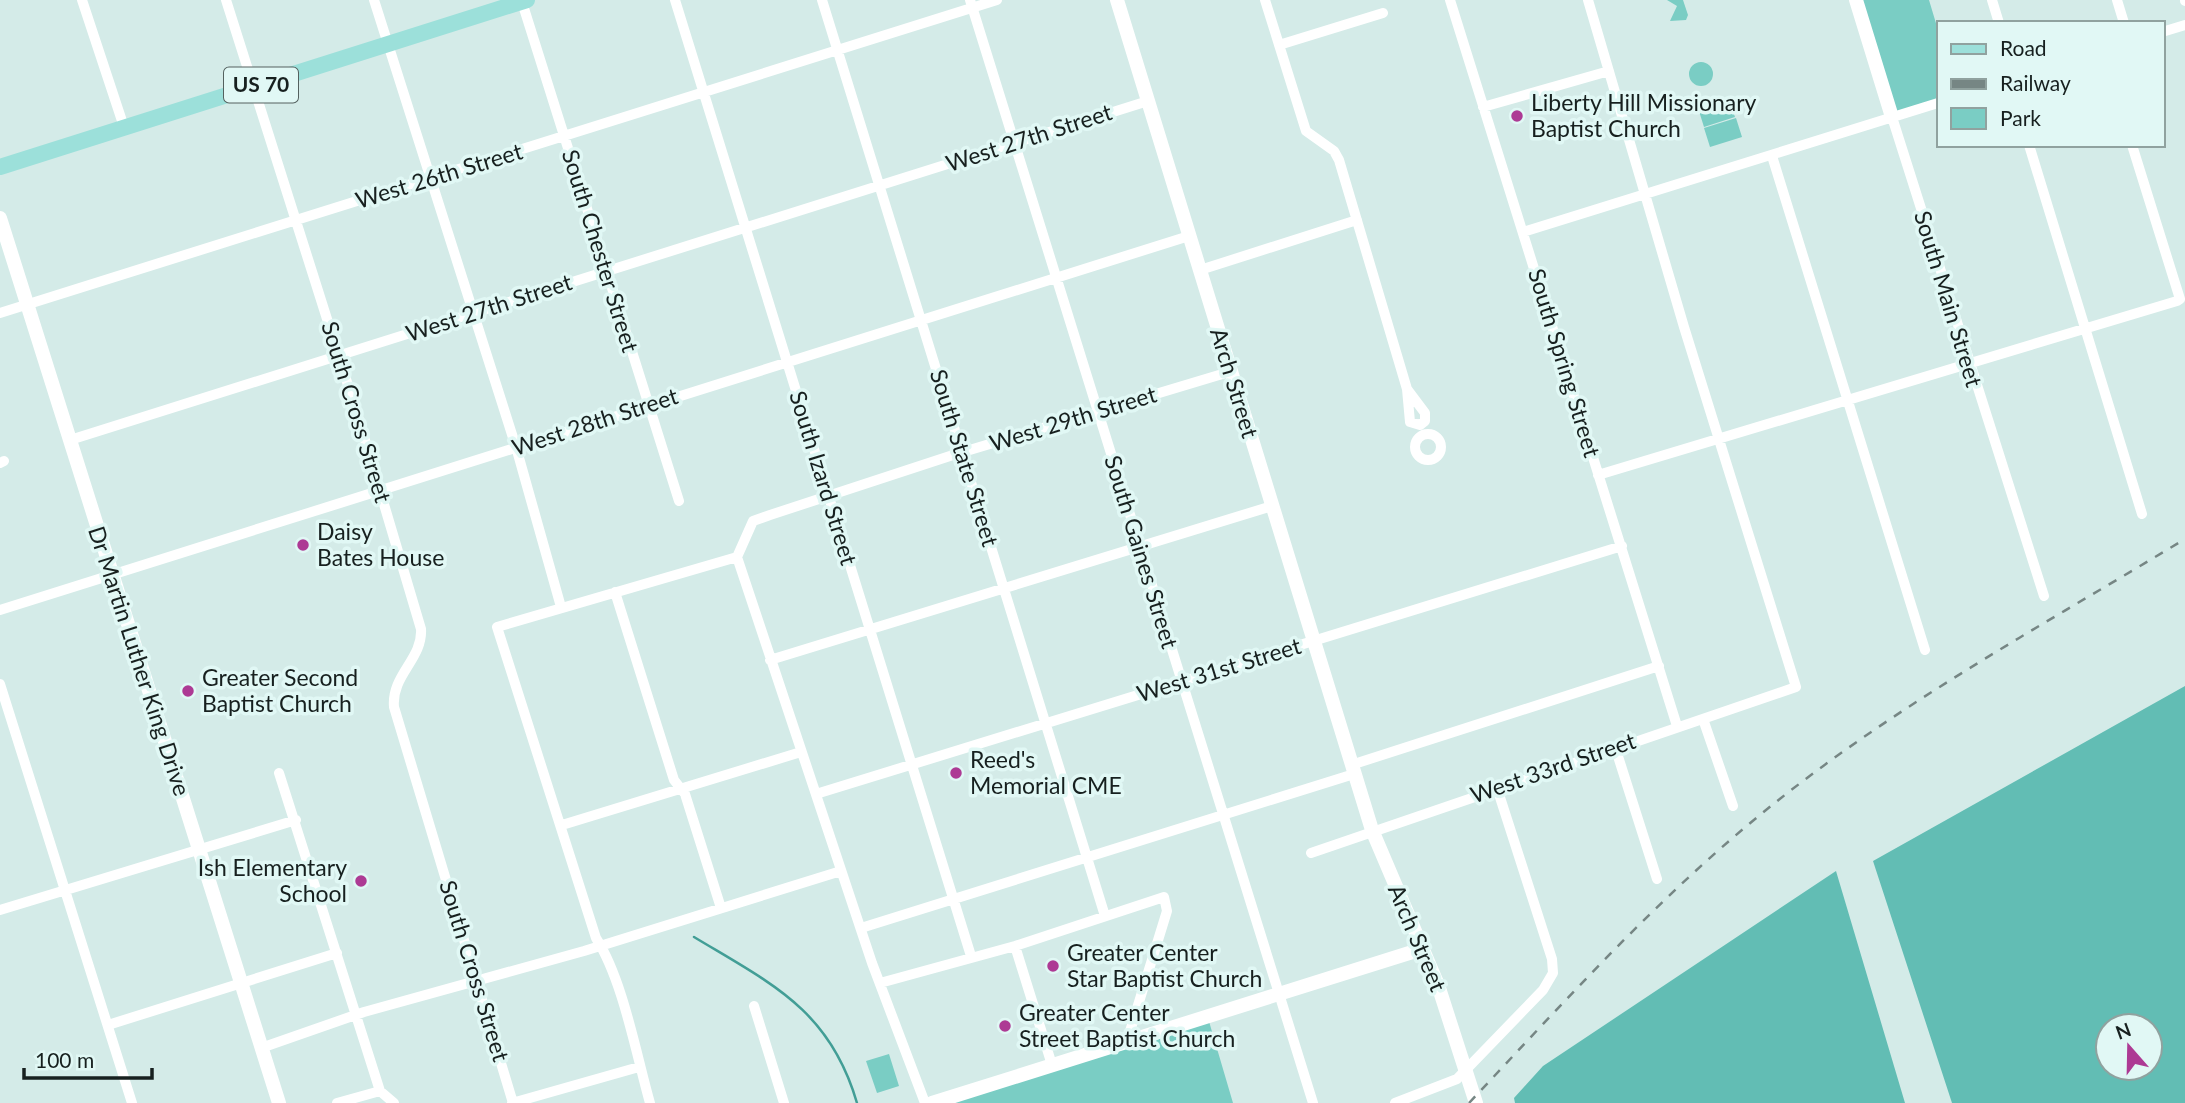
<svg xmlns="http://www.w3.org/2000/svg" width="2185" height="1103" font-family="Lato,sans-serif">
	<rect width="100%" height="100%" fill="#d4ebe8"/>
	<path fill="#7acdc4" d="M 1667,0 L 1683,0 L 1688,15 L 1686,20 L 1670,21 L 1677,6 Z
		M 1856,0 L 1929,0 L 1938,30 L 1938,103 L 1892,117 Z
		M1689 74a12 12 0 1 1 24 0a12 12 0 1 1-24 0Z
		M 1729,99 L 1735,117 L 1704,127 L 1698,108 Z
		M 1736,118 L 1742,137 L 1710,147 L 1704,128 Z
		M 1208,1018 L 1233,1103 L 932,1103 Z
		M 889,1054 L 899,1086 L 877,1093 L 866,1061 Z"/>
	<path fill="#62bdb4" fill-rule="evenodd" d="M 2185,686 L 2185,1103 L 1952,1103 L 1873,861 ZM 2108,1026 L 2150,1026 L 2150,1068 L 2108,1068 Z
		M 1836,871 L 1905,1103 L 1515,1103 L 1514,1098 L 1543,1066 Z"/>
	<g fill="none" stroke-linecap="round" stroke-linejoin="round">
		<path stroke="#429e96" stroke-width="2.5" d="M 694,937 C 772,984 830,1010 857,1103"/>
		<path stroke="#fff" stroke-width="10" d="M 82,0 L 124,127
			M 226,0 L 359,420 L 421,629 C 423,659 391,675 394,707 L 513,1103
			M 374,0 L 516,447 L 561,607
			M 675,0 L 971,956
			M 822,0 L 1105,916
			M 970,0 L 1313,1103
			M 1265,0 L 1306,131 L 1334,151 L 1339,160 L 1407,389
			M 1450,0 L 1677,726
			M 1992,0 L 1999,23
			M 2117,0 L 2124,23
			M 2185,0 L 2185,1
			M 522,2 L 679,501
			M 2162,32 L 2185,25
			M 1279,45 L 1383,13
			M 1483,107 L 1609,71
			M 1892,117 L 2044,596
			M 2029,145 L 2142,514
			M 1772,156 L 1925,650
			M 1523,232 L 1938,103
			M 1200,270 L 1357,220
			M 0,313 L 997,0
			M 1407,389 L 1425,413 L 1425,421 L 1420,425 L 1410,422 Z
			M1415 447a13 13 0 1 1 26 0a13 13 0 1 1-26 0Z
			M 70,440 L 1148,101
			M 0,463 L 4,461
			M 1598,475 L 2177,301 L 2180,299 L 2132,145
			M 737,557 L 872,963 L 925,1103
			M 615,592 L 674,780 L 685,794 L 721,908
			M 0,610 L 1189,236
			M 770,660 L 1272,506
			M 0,684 L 132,1103
			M 1703,719 L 1733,806
			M 1616,750 L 1657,879
			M 1351,765 L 1659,666
			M 279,773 L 380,1091
			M 816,794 L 1622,546
			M 562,825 L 801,752
			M 1311,853 L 1796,687 L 1684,327 L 1588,0
			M 0,910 L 296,820
			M 861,928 L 1354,774
			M 1015,946 L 1052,1065
			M 880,983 L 1015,946 L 1164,897 L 1167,911 L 1127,1041
			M 754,1006 L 784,1103
			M 108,1025 L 337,953
			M 261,1048 L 364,1012 L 584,951 L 841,871
			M 380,1091 L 394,1103
			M 337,1103 L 380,1091
			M 512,1103 L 639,1067
			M 650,1103 C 636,1054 623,980 596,938 L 497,627 L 737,557 L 753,521 L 770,515 L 953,455 L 1229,372
			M 1395,1103 L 1457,1079 L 1543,990 L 1553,973 L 1552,959 L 1497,788"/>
		<path stroke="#fff" stroke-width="14" d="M 1117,0 L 1372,830 L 1438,985 L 1476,1103
			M 1856,0 L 1892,117
			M 0,218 L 279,1103
			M 932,1103 L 1422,949"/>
		<path stroke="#9ce0da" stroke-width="16" d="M 0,167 L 527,0"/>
		<path stroke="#768684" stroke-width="2.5" stroke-dasharray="9 9" stroke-linecap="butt" d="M 1469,1103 C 1566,1000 1660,895 1771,806 C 1899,703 2045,624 2185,539"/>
	</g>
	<g fill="#ad3a94" stroke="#e1f8f5" stroke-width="2.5">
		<circle cx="1517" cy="116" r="7"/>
		<circle cx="303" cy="545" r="7"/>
		<circle cx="188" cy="691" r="7"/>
		<circle cx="956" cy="773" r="7"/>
		<circle cx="361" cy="881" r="7"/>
		<circle cx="1053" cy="966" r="7"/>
		<circle cx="1005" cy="1026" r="7"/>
	</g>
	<g text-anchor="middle" stroke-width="7" stroke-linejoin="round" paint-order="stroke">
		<rect fill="#e1f8f5" stroke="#54615f" stroke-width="2" x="224" y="67.5" width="74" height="35" rx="5"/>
		<g font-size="21" font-weight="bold" fill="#17201f">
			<text x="261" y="92">US 70</text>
		</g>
		<g font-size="23" fill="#17201f" stroke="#e1f8f5" text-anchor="start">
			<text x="1531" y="111">Liberty Hill Missionary<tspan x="1531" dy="26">Baptist Church</tspan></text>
			<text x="317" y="540">Daisy<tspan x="317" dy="26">Bates House</tspan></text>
			<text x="202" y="686">Greater Second<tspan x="202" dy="26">Baptist Church</tspan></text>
			<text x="970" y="768">Reed's<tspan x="970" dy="26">Memorial CME</tspan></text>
			<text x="347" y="876" text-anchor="end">Ish Elementary<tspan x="347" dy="26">School</tspan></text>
			<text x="1067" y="961">Greater Center<tspan x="1067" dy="26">Star Baptist Church</tspan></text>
			<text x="1019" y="1021">Greater Center<tspan x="1019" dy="26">Street Baptist Church</tspan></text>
		</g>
		<g font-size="23" fill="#17201f" stroke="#e1f8f5">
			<text transform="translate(1029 138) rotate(-18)" y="8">West 27th Street</text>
			<text transform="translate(439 176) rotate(-17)" y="8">West 26th Street</text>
			<text transform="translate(600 251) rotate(73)" y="8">South Chester Street</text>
			<text transform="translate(1948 299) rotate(73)" y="8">South Main Street</text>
			<text transform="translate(489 308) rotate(-18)" y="8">West 27th Street</text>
			<text transform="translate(1564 363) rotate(73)" y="8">South Spring Street</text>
			<text transform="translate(1234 383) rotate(73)" y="8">Arch Street</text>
			<text transform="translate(356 412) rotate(73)" y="8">South Cross Street</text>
			<text transform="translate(1073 419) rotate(-17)" y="8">West 29th Street</text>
			<text transform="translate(595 422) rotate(-18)" y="8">West 28th Street</text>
			<text transform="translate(964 458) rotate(73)" y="8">South State Street</text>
			<text transform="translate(823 478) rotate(73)" y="8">South Izard Street</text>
			<text transform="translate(1141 552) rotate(73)" y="8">South Gaines Street</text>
			<text transform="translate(139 661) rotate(72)" y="8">Dr Martin Luther King Drive</text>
			<text transform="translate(1219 670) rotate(-17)" y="8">West 31st Street</text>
			<text transform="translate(1553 768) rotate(-19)" y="8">West 33rd Street</text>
			<text transform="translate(1417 938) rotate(67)" y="8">Arch Street</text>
			<text transform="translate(474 971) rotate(73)" y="8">South Cross Street</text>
		</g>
	</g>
	<rect x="1937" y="21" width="228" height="126" fill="#e1f8f5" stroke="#90a29f" stroke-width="2"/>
	<rect x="1951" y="44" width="35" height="10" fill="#9ce0da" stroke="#90a29f" stroke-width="2"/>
	<text x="2000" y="56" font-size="21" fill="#17201f">Road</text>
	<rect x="1951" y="79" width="35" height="10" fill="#768684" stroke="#90a29f" stroke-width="2"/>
	<text x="2000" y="91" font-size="21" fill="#17201f">Railway</text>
	<rect x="1951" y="108" width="35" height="21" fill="#7acdc4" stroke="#90a29f" stroke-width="2"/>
	<text x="2000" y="126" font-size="21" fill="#17201f">Park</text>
	<g transform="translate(2129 1047) rotate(340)"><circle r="33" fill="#e1f8f5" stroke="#90a29f" stroke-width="2"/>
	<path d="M0-5L12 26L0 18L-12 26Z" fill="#ad3a94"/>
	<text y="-10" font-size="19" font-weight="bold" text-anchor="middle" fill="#17201f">N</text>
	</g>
	<path d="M24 1068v10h128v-10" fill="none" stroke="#17201f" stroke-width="3.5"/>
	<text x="35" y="1068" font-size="21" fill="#17201f" stroke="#e1f8f5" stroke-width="5" paint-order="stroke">100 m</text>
</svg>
